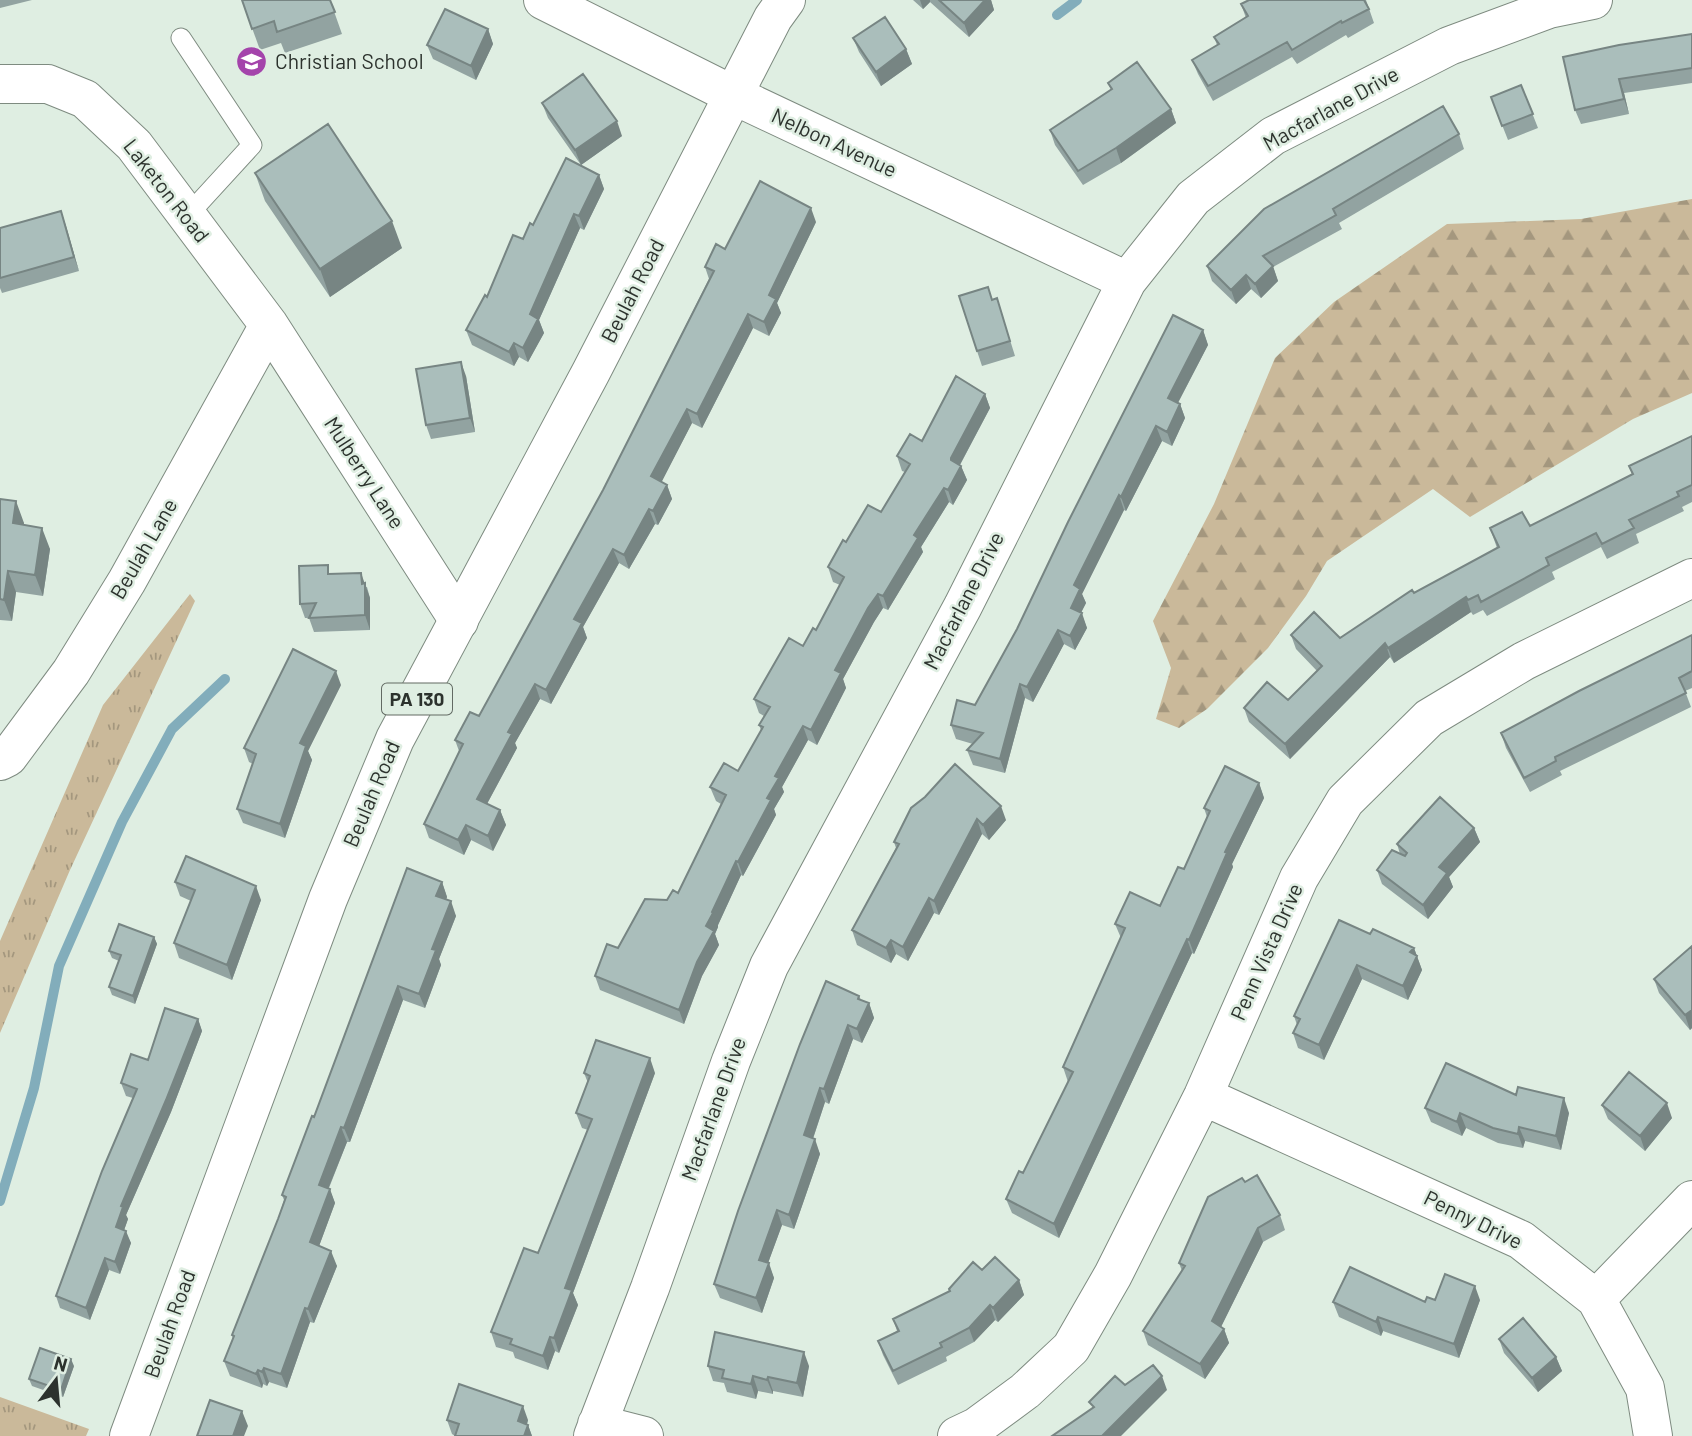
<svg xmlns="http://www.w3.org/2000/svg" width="1692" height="1436" font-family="Barlow,sans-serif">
	<defs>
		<pattern id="forest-firs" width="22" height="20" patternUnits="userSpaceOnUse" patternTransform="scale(1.75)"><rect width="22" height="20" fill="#cab99a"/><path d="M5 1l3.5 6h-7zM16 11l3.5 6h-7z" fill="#a4977e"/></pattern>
		<pattern id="park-tufts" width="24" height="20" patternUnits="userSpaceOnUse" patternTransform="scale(1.75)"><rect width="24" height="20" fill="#cab99a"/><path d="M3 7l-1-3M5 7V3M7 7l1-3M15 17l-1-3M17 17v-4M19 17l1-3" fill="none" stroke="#a4977e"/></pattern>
	</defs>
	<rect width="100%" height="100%" fill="#dfeee2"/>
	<path fill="url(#forest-firs)" d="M 1692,199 L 1692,393 L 1633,419 L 1470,517 L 1433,489 L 1327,561 L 1306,596 L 1268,648 L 1207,709 L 1179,728 L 1156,719 L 1171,668 L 1153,621 L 1214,504 L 1275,358 L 1334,302 L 1447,224 L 1581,219 Z"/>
	<path fill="url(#park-tufts)" d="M 190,594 L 195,601 L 70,870 L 0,1033 L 0,941 L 103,705 Z
		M 0,1397 L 89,1429 L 86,1436 L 0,1436 Z"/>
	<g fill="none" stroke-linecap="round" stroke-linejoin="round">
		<path stroke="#82adbb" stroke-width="10" d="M 1057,15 L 1077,0
			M 0,1201 L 34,1088 L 59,966 L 122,822 L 172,729 L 225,679"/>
		<defs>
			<path id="service" d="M 181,38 L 252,145 L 187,216"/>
			<path id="minor" d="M 543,0 L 733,95 L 1127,281
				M 0,84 L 48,84 L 85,99 L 134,145 L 269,325 L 459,621
				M 0,761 L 8,757 L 71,672 L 127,581 L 269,325
				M 1203,1096 L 1521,1240 L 1596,1299 L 1645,1388 L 1653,1436
				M 1596,1299 L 1692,1200
				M 597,1424 L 644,1436
				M 593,1436 L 650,1288 L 731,1061 L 769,966 L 963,606 L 1127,281 L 1193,198 L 1273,136 L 1449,46 L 1549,9 L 1593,0
				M 957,1436 L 976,1427 L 1025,1391 L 1071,1348 L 1113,1275 L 1203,1096 L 1299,878 L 1345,801 L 1429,718 L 1524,661 L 1692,578"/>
			<path id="primary" d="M 129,1436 L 328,899 L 395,739 L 591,372 L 773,18 L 786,0"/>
		</defs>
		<use href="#service" stroke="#7e8b80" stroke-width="21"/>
		<use href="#minor" stroke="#7e8b80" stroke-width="40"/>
		<use href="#primary" stroke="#7e8b80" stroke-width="40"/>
		<use href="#service" stroke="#fff" stroke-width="19"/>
		<use href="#minor" stroke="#fff" stroke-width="38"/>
		<use href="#primary" stroke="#fff" stroke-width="38"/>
	</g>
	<path fill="#92a3a1" d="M 0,0 L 32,0 L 0,8 Z
		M 242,0 L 330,0 L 342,34 L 285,53 L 281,43 L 260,50 Z
		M 913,0 L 991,0 L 994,10 L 969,37 L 930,2 L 923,9 Z
		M 1249,0 L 1366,0 L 1374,23 L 1348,38 L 1346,35 L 1297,64 L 1292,57 L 1213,101 L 1198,74 L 1192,60 L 1217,45 L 1214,37 L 1246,18 L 1241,4 Z
		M 488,29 L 493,44 L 476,80 L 433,59 L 427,45 Z
		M 1692,34 L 1692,83 L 1624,93 L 1629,114 L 1581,124 L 1575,110 L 1563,57 Z
		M 853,38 L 906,49 L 912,64 L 881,86 L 859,52 Z
		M 1108,83 L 1171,109 L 1176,123 L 1121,163 L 1083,185 L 1055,145 L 1050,130 L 1111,90 Z
		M 1521,85 L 1538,128 L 1508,140 L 1491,97 Z
		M 542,103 L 622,136 L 581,165 L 548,118 Z
		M 1459,134 L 1464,149 L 1339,223 L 1342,229 L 1273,267 L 1278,281 L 1261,298 L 1251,289 L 1236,304 L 1212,281 L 1207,266 Z
		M 255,173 L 402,248 L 330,297 L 265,201 Z
		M 599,175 L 604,189 L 584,230 L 580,228 L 539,320 L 544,333 L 528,362 L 519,357 L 514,366 L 472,345 L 466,330 L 533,225 Z
		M 61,211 L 79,271 L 2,293 L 0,288 L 0,228 Z
		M 816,222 L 777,303 L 781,313 L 769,336 L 753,328 L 702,428 L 692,423 L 661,482 L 667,485 L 672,499 L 658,525 L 655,524 L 629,569 L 619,563 L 583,627 L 587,638 L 551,704 L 540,699 L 515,743 L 517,748 L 487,804 L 500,810 L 506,825 L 493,851 L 471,840 L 464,855 L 429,838 L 424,824 L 459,751 L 455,740 L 479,716 L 603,490 L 709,279 L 705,267 L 725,249 Z
		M 997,298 L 1015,356 L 982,366 L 977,351 L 993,299 Z
		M 1203,330 L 1208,345 L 1178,403 L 1180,404 L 1185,418 L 1172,446 L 1162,441 L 1126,511 L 1124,510 L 1082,594 L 1086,603 L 1081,613 L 1087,628 L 1075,650 L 1064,644 L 1033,702 L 1025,698 L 1005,773 L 973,765 L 967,750 L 973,744 L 956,739 L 951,725 L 975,705 Z
		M 466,376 L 475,432 L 431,439 L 426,425 Z
		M 985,394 L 990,408 L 960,465 L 961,466 L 967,480 L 953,505 L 949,502 L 921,547 L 923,552 L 888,610 L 883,608 L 874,622 L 843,679 L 846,688 L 817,745 L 808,740 L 782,787 L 784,792 L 774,809 L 776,815 L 743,876 L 741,875 L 718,925 L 718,927 L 715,934 L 719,945 L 702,976 L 684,1024 L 600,990 L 595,976 L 618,948 L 667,900 L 678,893 L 721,804 L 716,801 L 710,787 L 738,771 L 761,730 L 759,725 L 764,716 L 759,713 L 754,699 L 803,646 L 816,630 L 840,585 L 833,582 L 828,567 L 846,542 L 881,512 L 905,472 L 902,471 L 897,456 L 922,441 Z
		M 1692,436 L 1692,502 L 1682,507 L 1684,511 L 1636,534 L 1639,543 L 1607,559 L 1601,547 L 1552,572 L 1555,579 L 1487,616 L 1483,610 L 1473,615 L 1471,612 L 1394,663 L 1390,657 L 1290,759 L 1249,722 L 1244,708 L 1288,700 L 1317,671 L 1296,649 L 1291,635 L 1340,638 L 1414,593 L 1497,548 L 1490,528 L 1530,526 L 1632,474 L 1629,466 Z
		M 0,499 L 24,523 L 23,525 L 50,549 L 43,596 L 16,592 L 12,621 L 0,620 Z
		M 332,574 L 367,587 L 370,598 L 370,630 L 314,632 L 309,618 L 305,618 L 300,604 Z
		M 1692,635 L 1692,688 L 1685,691 L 1691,707 L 1560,771 L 1562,775 L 1530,792 L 1506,748 L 1501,733 Z
		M 341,685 L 308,751 L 312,760 L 285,838 L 243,823 L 237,809 L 253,764 L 249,762 L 244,748 Z
		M 1259,783 L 1264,798 L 1232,864 L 1233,867 L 1194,954 L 1192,953 L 1059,1238 L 1012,1213 L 1006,1199 L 1023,1173 L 1068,1082 L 1063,1067 L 1121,938 L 1115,924 L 1160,906 L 1184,869 L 1207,817 L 1204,808 Z
		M 911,808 L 1006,820 L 989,840 L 982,834 L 939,915 L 934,913 L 908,961 L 896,954 L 891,963 L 857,945 L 852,930 L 896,848 L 894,842 Z
		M 1474,828 L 1480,842 L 1449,877 L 1453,887 L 1428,919 L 1382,884 L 1377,870 L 1400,854 L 1397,844 Z
		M 175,882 L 261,900 L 232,980 L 179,958 L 174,943 L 191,901 L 180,896 Z
		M 442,882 L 447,897 L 446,900 L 456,916 L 439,959 L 441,965 L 425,1008 L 403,1000 L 350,1142 L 347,1142 L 329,1188 L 335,1203 L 319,1246 L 337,1266 L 314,1323 L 310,1322 L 287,1388 L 269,1382 L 267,1386 L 263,1384 L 262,1388 L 230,1376 L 224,1361 L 233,1339 L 232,1335 L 278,1219 L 284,1200 L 282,1195 L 314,1117 Z
		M 1370,934 L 1414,948 L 1422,970 L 1408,1000 L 1362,979 L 1324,1060 L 1298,1048 L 1293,1033 L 1297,1025 L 1294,1016 Z
		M 154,937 L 157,944 L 135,1004 L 112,995 L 109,987 L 119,961 L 112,958 L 109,951 Z
		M 1692,946 L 1692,1028 L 1690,1030 L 1659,993 L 1654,979 Z
		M 859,996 L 861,1000 L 869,1003 L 874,1018 L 862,1043 L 853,1039 L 829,1104 L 825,1102 L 813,1139 L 820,1154 L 794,1229 L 782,1225 L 768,1263 L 774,1278 L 762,1313 L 720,1298 L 714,1284 Z
		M 198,1019 L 202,1031 L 171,1112 L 126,1215 L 128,1219 L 124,1230 L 131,1243 L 120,1274 L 109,1270 L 90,1320 L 60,1308 L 56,1296 L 133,1098 L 126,1096 L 121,1083 Z
		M 584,1073 L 655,1073 L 573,1293 L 578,1305 L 559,1353 L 555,1351 L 548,1370 L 515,1358 L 513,1352 L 496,1347 L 491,1332 L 538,1253 L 588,1130 L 582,1128 L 576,1113 L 588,1083 Z
		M 1516,1095 L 1569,1113 L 1561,1150 L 1525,1141 L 1523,1148 L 1498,1143 L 1466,1128 L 1462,1136 L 1431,1122 L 1425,1108 Z
		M 1602,1105 L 1672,1118 L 1645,1151 L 1608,1119 Z
		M 1245,1182 L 1280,1215 L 1285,1230 L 1263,1242 L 1221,1327 L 1224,1329 L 1229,1343 L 1205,1379 L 1148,1345 L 1143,1331 L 1182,1271 L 1179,1263 Z
		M 982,1270 L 1019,1280 L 1024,1295 L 998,1322 L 995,1320 L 974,1342 L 946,1357 L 947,1361 L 898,1385 L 883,1355 L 878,1341 L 897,1331 L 893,1319 L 949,1292 L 949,1289 Z
		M 1435,1300 L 1480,1300 L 1459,1358 L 1383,1331 L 1381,1336 L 1339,1317 L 1333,1302 L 1425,1302 Z
		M 1499,1339 L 1556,1357 L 1562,1371 L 1538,1392 L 1504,1353 Z
		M 74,1366 L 63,1397 L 32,1386 L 29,1379 Z
		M 708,1366 L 809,1366 L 803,1397 L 773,1391 L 773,1394 L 758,1391 L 756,1399 L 727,1392 L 724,1383 L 713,1381 Z
		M 447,1420 L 528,1420 L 527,1425 L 528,1425 L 532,1436 L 455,1436 L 452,1434 Z"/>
	<path fill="#778583" d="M 920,0 L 930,0 L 930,2 L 923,9 Z
		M 985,0 L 991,0 L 994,10 L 969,37 L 964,23 Z
		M 488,29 L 493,44 L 476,80 L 471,66 Z
		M 906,49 L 912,64 L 881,86 L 876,72 Z
		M 1619,79 L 1624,93 L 1629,114 L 1624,99 Z
		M 1171,109 L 1176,123 L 1121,163 L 1116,148 Z
		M 617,121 L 622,136 L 581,165 L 575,150 Z
		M 599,175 L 604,189 L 584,230 L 579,216 Z
		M 811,208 L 816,222 L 777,303 L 781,313 L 769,336 L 764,322 L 769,295 Z
		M 61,211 L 66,226 L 79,271 L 74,257 Z
		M 574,214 L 580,228 L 539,320 L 544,333 L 528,362 L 523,348 L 530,314 Z
		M 392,221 L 402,248 L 330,297 L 320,269 Z
		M 1273,266 L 1278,281 L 1261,298 L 1255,284 Z
		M 1246,275 L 1251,289 L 1236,304 L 1231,290 Z
		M 748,314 L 753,328 L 702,428 L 697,414 Z
		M 1203,330 L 1208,345 L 1173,412 L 1168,398 Z
		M 514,343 L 519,357 L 514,366 L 509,352 Z
		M 461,362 L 466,376 L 475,432 L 470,418 Z
		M 985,394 L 990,408 L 956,472 L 951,460 L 951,458 Z
		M 1180,404 L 1185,418 L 1172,446 L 1167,432 Z
		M 687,409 L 692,423 L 657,491 L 651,476 Z
		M 1156,426 L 1162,441 L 1126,511 L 1121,497 Z
		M 961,466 L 967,480 L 953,505 L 948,490 Z
		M 667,485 L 672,499 L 658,525 L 653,511 Z
		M 944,488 L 949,502 L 921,547 L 923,552 L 888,610 L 883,596 L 914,535 Z
		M 1119,495 L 1124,510 L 1082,594 L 1086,603 L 1076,622 L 1071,608 L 1074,585 Z
		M 16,501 L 24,523 L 21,545 L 13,523 Z
		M 649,509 L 655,524 L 629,569 L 624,555 Z
		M 42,528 L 50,549 L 43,596 L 35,575 Z
		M 613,549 L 619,563 L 583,627 L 587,638 L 551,704 L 546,690 L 574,619 Z
		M 8,571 L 16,592 L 12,621 L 4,600 Z
		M 361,573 L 370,598 L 370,630 L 365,615 Z
		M 878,594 L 883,608 L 874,622 L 843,679 L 846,688 L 817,745 L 811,730 L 835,670 L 868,608 Z
		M 1466,597 L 1471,612 L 1394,663 L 1388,648 Z
		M 1082,613 L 1087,628 L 1075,650 L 1070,636 Z
		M 1058,630 L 1064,644 L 1033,702 L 1027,687 Z
		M 1385,643 L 1390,657 L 1290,759 L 1285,744 Z
		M 336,671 L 341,685 L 308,751 L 312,760 L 285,838 L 280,824 L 300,743 Z
		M 535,684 L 540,699 L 515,743 L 517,748 L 482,813 L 477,799 L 508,732 Z
		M 1020,684 L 1025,698 L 1005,773 L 1000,759 Z
		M 803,726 L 808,740 L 782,787 L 784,792 L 774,809 L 776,815 L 743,876 L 738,862 L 767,798 L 775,776 Z
		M 1259,783 L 1264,798 L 1232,864 L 1233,867 L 1194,954 L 1189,940 L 1225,852 Z
		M 1001,806 L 1006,820 L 989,840 L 983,825 Z
		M 500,810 L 506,825 L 493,851 L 488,836 Z
		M 977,819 L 982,834 L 939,915 L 934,901 Z
		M 466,825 L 471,840 L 464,855 L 458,840 Z
		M 1474,828 L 1480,842 L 1449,877 L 1453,887 L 1428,919 L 1423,905 L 1439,867 Z
		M 736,861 L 741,875 L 718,925 L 718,927 L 715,934 L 719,945 L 702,976 L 684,1024 L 679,1010 L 706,926 L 712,912 Z
		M 442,882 L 447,897 L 441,911 L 436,896 Z
		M 256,886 L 261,900 L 232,980 L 227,965 Z
		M 929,898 L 934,913 L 908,961 L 903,947 Z
		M 451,901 L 456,916 L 439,959 L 441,965 L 425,1008 L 419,994 L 432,949 Z
		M 154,937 L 157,944 L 135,1004 L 133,996 Z
		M 1187,939 L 1192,953 L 1059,1238 L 1054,1224 Z
		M 891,940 L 896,954 L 891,963 L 886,948 Z
		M 1414,948 L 1422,970 L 1408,1000 L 1403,986 L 1410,952 Z
		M 1357,965 L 1362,979 L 1324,1060 L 1319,1045 Z
		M 398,986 L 403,1000 L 350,1142 L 344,1128 Z
		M 869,1003 L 874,1018 L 862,1043 L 857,1029 Z
		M 1692,1010 L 1692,1028 L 1690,1030 L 1685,1015 Z
		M 198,1019 L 202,1031 L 171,1112 L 126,1215 L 128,1219 L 121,1239 L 116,1227 L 121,1206 Z
		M 848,1025 L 853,1039 L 829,1104 L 824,1089 Z
		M 650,1058 L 655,1073 L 573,1293 L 578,1305 L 559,1353 L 554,1338 L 565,1288 Z
		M 820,1088 L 825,1102 L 809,1150 L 804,1135 Z
		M 1564,1098 L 1569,1113 L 1561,1150 L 1556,1136 Z
		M 1667,1103 L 1672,1118 L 1645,1151 L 1640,1136 Z
		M 1460,1113 L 1466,1128 L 1462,1136 L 1457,1122 Z
		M 341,1127 L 347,1142 L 324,1199 L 319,1185 Z
		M 1519,1127 L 1525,1141 L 1523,1148 L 1518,1134 Z
		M 815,1139 L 820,1154 L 794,1229 L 789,1215 Z
		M 330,1189 L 335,1203 L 315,1257 L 310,1242 Z
		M 777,1210 L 782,1225 L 764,1274 L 759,1260 Z
		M 1258,1228 L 1263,1242 L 1217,1335 L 1212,1321 Z
		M 126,1231 L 131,1243 L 120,1274 L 115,1262 Z
		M 331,1251 L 337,1266 L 314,1323 L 308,1309 Z
		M 105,1258 L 109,1270 L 90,1320 L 86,1308 Z
		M 769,1263 L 774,1278 L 762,1313 L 756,1298 Z
		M 1019,1280 L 1024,1295 L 998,1322 L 993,1308 Z
		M 1475,1286 L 1480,1300 L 1459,1358 L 1454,1344 Z
		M 990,1305 L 995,1320 L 974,1342 L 969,1328 Z
		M 305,1308 L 310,1322 L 287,1388 L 281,1374 Z
		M 1378,1317 L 1383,1331 L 1381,1336 L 1376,1322 Z
		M 1224,1329 L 1229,1343 L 1205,1379 L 1200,1364 Z
		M 550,1337 L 555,1351 L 548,1370 L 543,1356 Z
		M 804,1352 L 809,1366 L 803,1397 L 797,1383 Z
		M 1556,1357 L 1562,1371 L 1538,1392 L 1532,1378 Z
		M 71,1359 L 74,1366 L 63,1397 L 61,1390 Z
		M 264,1368 L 269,1382 L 267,1386 L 262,1372 Z
		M 258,1370 L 263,1384 L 262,1388 L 256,1374 Z
		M 753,1376 L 758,1391 L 756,1399 L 751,1384 Z
		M 1162,1376 L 1167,1390 L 1121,1436 L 1102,1436 Z
		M 768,1377 L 773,1391 L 773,1394 L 767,1380 Z
		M 523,1406 L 528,1420 L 523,1436 L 518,1421 Z
		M 242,1411 L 248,1426 L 244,1436 L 233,1436 Z
		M 528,1425 L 532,1436 L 524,1436 Z"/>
	<path fill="#aabebb" stroke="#778583" stroke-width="2" d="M 242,0 L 330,0 L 335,12 L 277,32 L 274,21 L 252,29 Z
		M 939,0 L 985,0 L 964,23 Z
		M 1249,0 L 1364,0 L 1369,9 L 1342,23 L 1341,21 L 1292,50 L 1287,42 L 1208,86 L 1192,60 L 1219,44 L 1214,37 L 1248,16 L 1241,4 Z
		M 445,9 L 488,29 L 471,66 L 427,45 Z
		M 885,17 L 906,49 L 876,72 L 853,38 Z
		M 1692,34 L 1692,68 L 1619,79 L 1624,99 L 1575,110 L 1563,57 L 1619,45 Z
		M 1137,62 L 1171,109 L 1116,148 L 1078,171 L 1050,130 L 1112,89 L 1108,83 Z
		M 583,74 L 617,121 L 575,150 L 542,103 Z
		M 1521,85 L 1533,114 L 1502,126 L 1491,97 Z
		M 1443,106 L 1459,134 L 1333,209 L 1336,215 L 1263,256 L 1273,266 L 1255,284 L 1246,275 L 1231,290 L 1207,266 L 1264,209 Z
		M 328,124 L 392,221 L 320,269 L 255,173 Z
		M 566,158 L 599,175 L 579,216 L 574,214 L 530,314 L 538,319 L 523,348 L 514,343 L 509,352 L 466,330 L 485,295 L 487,297 L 513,235 L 523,239 L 530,223 L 533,225 Z
		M 760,181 L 811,208 L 769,295 L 776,299 L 764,322 L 748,314 L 697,414 L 687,409 L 651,476 L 667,485 L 653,511 L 649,509 L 624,555 L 613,549 L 574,619 L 582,623 L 546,690 L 535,684 L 508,732 L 512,734 L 477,799 L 500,810 L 488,836 L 466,825 L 458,840 L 424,824 L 463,744 L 455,740 L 470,712 L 479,716 L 603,490 L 714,271 L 705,267 L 716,244 L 725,249 Z
		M 61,211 L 74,257 L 0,278 L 0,228 Z
		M 988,287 L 992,300 L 997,298 L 1010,341 L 977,351 L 959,296 Z
		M 1173,315 L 1203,330 L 1168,398 L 1180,404 L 1167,432 L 1156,426 L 1121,497 L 1119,495 L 1074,585 L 1080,589 L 1071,608 L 1082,613 L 1070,636 L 1058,630 L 1027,687 L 1020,684 L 1000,759 L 967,750 L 983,733 L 951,725 L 957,700 L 975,705 L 1017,629 L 1068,522 Z
		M 461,362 L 470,418 L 426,425 L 416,369 Z
		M 956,376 L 985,394 L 951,458 L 951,460 L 961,466 L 948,490 L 944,488 L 914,535 L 918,538 L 883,596 L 878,594 L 868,608 L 835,670 L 841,673 L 811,730 L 803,726 L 775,776 L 779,778 L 767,798 L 771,800 L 738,862 L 736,861 L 712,912 L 713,913 L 706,926 L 714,931 L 697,962 L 679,1010 L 595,976 L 607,944 L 618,948 L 645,899 L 667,900 L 673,890 L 678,893 L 726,795 L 710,787 L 724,763 L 738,771 L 763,727 L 759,725 L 770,707 L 754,699 L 789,638 L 803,646 L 813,628 L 816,630 L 844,577 L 828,567 L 843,540 L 846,542 L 868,505 L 881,512 L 910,464 L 897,456 L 910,434 L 922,441 Z
		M 1692,436 L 1692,485 L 1677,492 L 1679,496 L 1629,520 L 1634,528 L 1602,544 L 1596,533 L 1546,558 L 1549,565 L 1481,602 L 1478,595 L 1468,600 L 1466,597 L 1388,648 L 1385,643 L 1285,744 L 1244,708 L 1267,682 L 1288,700 L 1322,666 L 1291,635 L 1314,612 L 1340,638 L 1412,590 L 1414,593 L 1499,547 L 1490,528 L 1522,512 L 1530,526 L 1633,474 L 1629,466 Z
		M 0,499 L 16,501 L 13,523 L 42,528 L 35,575 L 8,571 L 4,600 L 0,599 Z
		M 328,565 L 328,574 L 361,573 L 362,584 L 365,583 L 365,615 L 309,618 L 316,603 L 300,604 L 299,566 Z
		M 1692,635 L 1692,671 L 1679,678 L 1686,693 L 1555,757 L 1556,761 L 1524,778 L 1501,733 L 1579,691 Z
		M 293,649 L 336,671 L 300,743 L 306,746 L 280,824 L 237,809 L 256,754 L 244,748 Z
		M 955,764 L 1001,806 L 983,825 L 977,819 L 934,901 L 929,898 L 903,947 L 891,940 L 886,948 L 852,930 L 899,844 L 894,842 L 911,808 L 925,797 Z
		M 1225,766 L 1259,783 L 1225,852 L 1227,853 L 1189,940 L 1187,939 L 1054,1224 L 1006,1199 L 1019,1171 L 1023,1173 L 1073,1072 L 1063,1067 L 1125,928 L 1115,924 L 1130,892 L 1160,906 L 1178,867 L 1184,869 L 1210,811 L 1204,808 Z
		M 1440,797 L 1474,828 L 1439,867 L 1447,873 L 1423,905 L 1377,870 L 1392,850 L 1405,856 L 1407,853 L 1397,844 Z
		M 186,856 L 256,886 L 227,965 L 174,943 L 195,890 L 175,882 Z
		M 407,868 L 442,882 L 436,896 L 451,901 L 432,949 L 436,950 L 419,994 L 398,986 L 344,1128 L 341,1127 L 319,1185 L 330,1189 L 310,1242 L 331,1251 L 308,1309 L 305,1308 L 281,1374 L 264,1368 L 262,1372 L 258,1370 L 256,1374 L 224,1361 L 234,1336 L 232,1335 L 278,1219 L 286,1197 L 282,1195 L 312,1116 L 314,1117 Z
		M 1339,920 L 1370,934 L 1373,929 L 1414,948 L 1410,952 L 1417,956 L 1403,986 L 1357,965 L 1319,1045 L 1293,1033 L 1300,1019 L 1294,1016 Z
		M 119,924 L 154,937 L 133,996 L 109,987 L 121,955 L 109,951 Z
		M 1692,946 L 1692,1010 L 1685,1015 L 1654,979 Z
		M 826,981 L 859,996 L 858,999 L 869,1003 L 857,1029 L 848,1025 L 824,1089 L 820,1088 L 804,1135 L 815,1139 L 789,1215 L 777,1210 L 759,1260 L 769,1263 L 756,1298 L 714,1284 L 738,1211 L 800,1044 Z
		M 165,1008 L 198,1019 L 166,1100 L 121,1206 L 123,1207 L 116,1227 L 126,1231 L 115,1262 L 105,1258 L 86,1308 L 56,1296 L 102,1171 L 137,1089 L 121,1083 L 131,1054 L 148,1060 Z
		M 596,1040 L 650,1058 L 565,1288 L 572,1290 L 554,1338 L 550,1337 L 543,1356 L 510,1344 L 512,1339 L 491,1332 L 524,1248 L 538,1253 L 592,1119 L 576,1113 L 590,1076 L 584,1073 Z
		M 1446,1063 L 1516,1095 L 1518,1087 L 1564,1098 L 1556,1136 L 1519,1127 L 1518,1134 L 1493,1128 L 1460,1113 L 1457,1122 L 1425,1108 Z
		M 1629,1072 L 1667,1103 L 1640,1136 L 1602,1105 Z
		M 1257,1175 L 1280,1215 L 1258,1228 L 1212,1321 L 1224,1329 L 1200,1364 L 1143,1331 L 1185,1266 L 1179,1263 L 1208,1197 L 1242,1178 L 1245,1182 Z
		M 995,1257 L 1019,1280 L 993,1308 L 990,1305 L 969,1328 L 940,1343 L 942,1347 L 893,1371 L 878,1341 L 899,1331 L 893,1319 L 950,1291 L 949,1289 L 973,1262 L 982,1270 Z
		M 1350,1267 L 1425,1302 L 1427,1297 L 1435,1300 L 1445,1274 L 1475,1286 L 1454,1344 L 1378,1317 L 1376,1322 L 1333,1302 Z
		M 1523,1318 L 1556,1357 L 1532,1378 L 1499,1339 Z
		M 715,1332 L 804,1352 L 797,1383 L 768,1377 L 767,1380 L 753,1376 L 751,1384 L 722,1378 L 724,1370 L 708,1366 Z
		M 40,1348 L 71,1359 L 61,1390 L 29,1379 Z
		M 1153,1365 L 1162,1376 L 1102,1436 L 1052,1436 L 1094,1407 L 1089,1402 L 1115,1376 L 1125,1385 Z
		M 459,1384 L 523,1406 L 518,1421 L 528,1425 L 524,1436 L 455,1436 L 459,1424 L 447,1420 Z
		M 210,1400 L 242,1411 L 233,1436 L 197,1436 Z"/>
	<defs>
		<symbol id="school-disc" viewBox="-11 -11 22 22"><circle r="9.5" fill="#a444ab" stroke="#dfeee2"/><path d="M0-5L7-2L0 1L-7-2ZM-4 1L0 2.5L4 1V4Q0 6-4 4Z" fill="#fff"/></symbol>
	</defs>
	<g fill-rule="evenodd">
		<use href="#school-disc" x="234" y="44" width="35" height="35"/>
	</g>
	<g text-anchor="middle" stroke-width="5" stroke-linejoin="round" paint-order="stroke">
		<rect fill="#dfeee2" stroke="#626a63" stroke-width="2" x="382" y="683.5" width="70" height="31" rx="5"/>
		<g font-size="19" font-weight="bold" fill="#2c322d">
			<text x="417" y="706">PA 130</text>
		</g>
		<g font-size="21" fill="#2c322d" stroke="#dfeee2" text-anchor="start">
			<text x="275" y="69">Christian School</text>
		</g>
		<g font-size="21" fill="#2c322d" stroke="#dfeee2">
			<text transform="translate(1331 109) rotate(-29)" y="7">Macfarlane Drive</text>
			<text transform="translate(834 143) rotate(25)" y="7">Nelbon Avenue</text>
			<text transform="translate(166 191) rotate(52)" y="7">Laketon Road</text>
			<text transform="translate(633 291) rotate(-63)" y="7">Beulah Road</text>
			<text transform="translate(364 473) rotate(57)" y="7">Mulberry Lane</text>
			<text transform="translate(144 549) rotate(-60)" y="7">Beulah Lane</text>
			<text transform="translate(964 601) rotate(-63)" y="7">Macfarlane Drive</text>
			<text transform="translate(372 794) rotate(-67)" y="7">Beulah Road</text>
			<text transform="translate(1267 952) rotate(-66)" y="7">Penn Vista Drive</text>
			<text transform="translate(714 1109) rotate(-70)" y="7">Macfarlane Drive</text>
			<text transform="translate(1473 1220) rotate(26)" y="7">Penny Drive</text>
			<text transform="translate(170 1324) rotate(-70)" y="7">Beulah Road</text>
		</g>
	</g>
	<g transform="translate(56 1380) rotate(16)" stroke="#dfeee2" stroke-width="5" paint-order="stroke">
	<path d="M0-5L12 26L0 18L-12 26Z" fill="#2c322d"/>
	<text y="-10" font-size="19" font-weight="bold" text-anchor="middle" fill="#2c322d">N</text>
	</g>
</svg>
